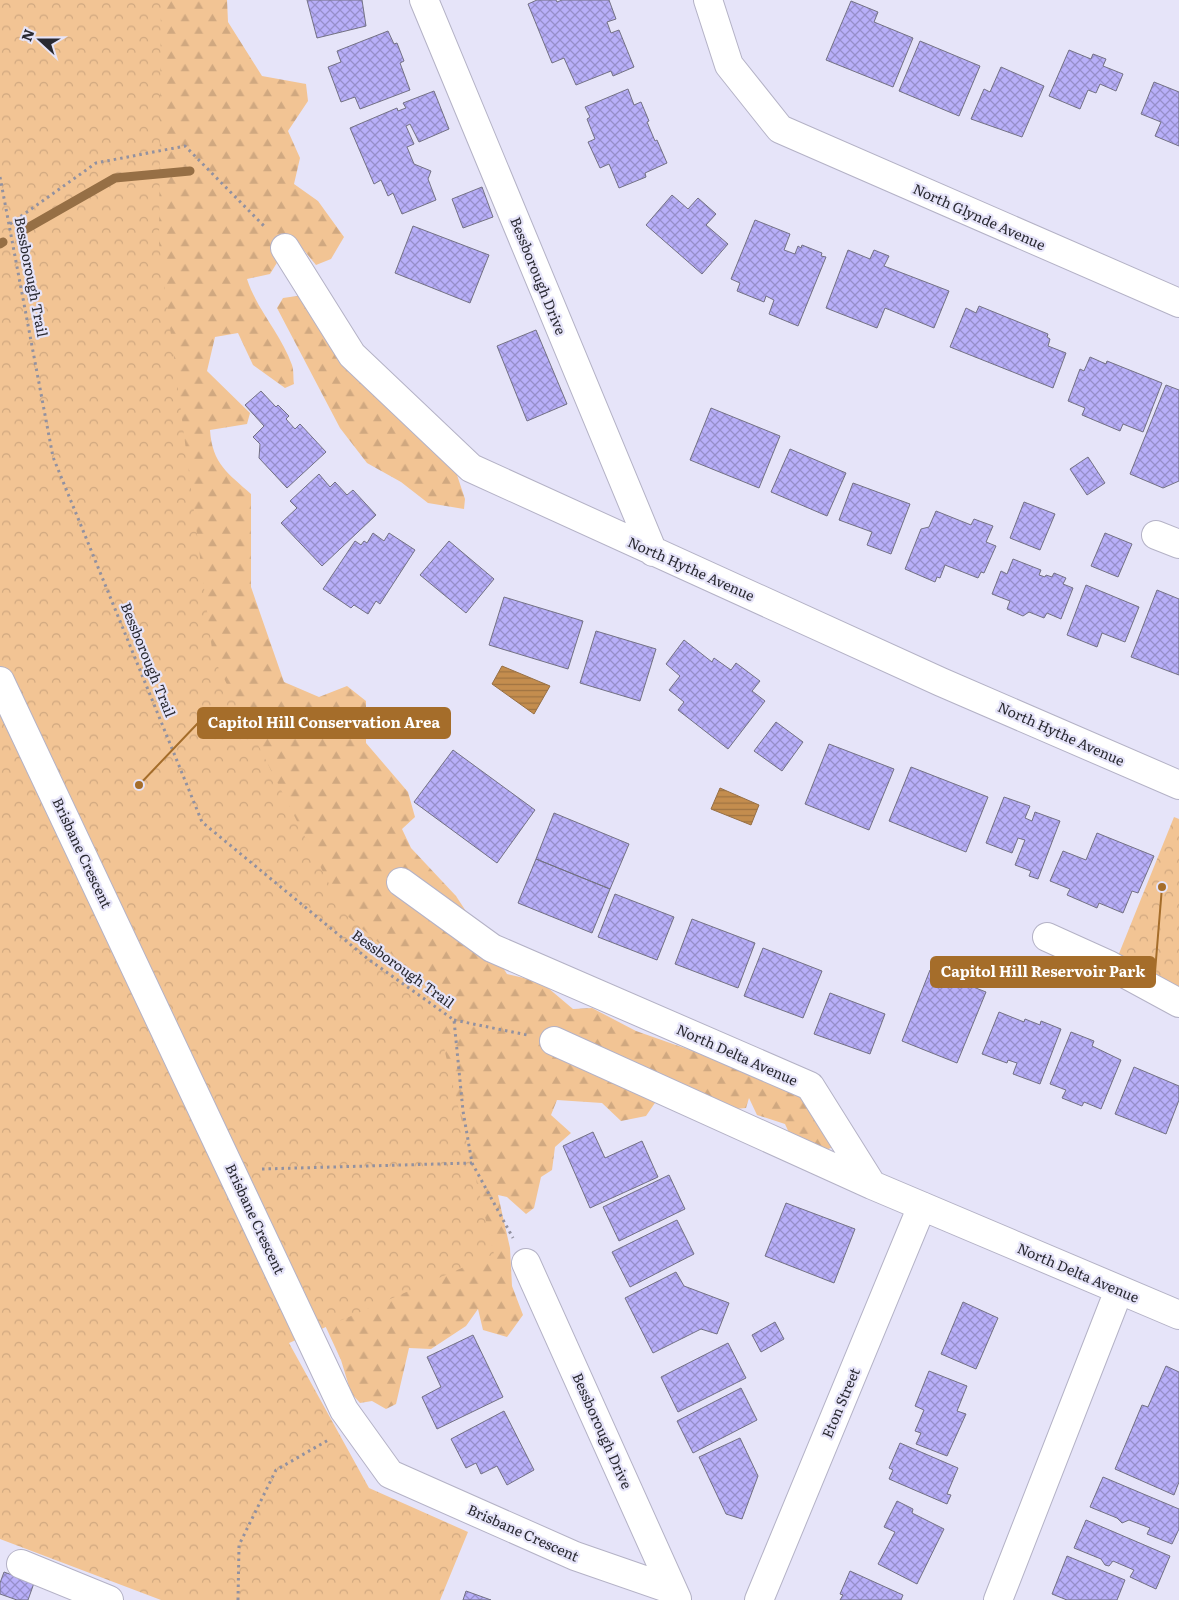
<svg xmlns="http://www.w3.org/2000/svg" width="1179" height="1600" font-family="Literata,serif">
	<defs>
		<pattern id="forest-firs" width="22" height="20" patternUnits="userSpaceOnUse" patternTransform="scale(1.25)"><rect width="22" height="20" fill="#f2c494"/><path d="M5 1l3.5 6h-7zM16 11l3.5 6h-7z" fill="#d0a880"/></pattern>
		<pattern id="park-crowns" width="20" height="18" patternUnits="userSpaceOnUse" patternTransform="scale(1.25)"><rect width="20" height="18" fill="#f2c494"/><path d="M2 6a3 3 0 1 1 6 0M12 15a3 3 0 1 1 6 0" fill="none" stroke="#d0a880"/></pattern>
		<pattern id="water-rules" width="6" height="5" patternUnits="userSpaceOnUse" patternTransform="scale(1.25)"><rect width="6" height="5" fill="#c48d4e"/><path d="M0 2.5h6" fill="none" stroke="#9f7341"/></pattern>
		<pattern id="building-cross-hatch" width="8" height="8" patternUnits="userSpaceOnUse" patternTransform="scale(1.25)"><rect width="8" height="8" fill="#b8aff9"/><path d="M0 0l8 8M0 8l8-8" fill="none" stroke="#968eca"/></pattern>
	</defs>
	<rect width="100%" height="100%" fill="#e6e4f9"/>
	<path fill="url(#forest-firs)" d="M 0,0 L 227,0 L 228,22 L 262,76 L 306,84 L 308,101 L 288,131 L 300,158 L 294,184 L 318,201 L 344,237 L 331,259 L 316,265 L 293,237 L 270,274 L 247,279 C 257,310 281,334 292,365 C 294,371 293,378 294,384 L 285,388 L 253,365 L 238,333 L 215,337 L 207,371 L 250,413 L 247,424 L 210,430 C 212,464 229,474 251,494 L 251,587 L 284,682 L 319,697 L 347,686 L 366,701 L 366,743 L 408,792 L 415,817 L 402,829 L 411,848 L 456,896 L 507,974 L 541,982 L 573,1009 L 592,1008 L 636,1031 L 804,1090 L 838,1145 L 826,1150 L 791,1137 L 785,1124 L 757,1115 L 749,1098 L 746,1108 L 692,1113 L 659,1097 L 646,1116 L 621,1121 L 602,1103 L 557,1100 L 551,1115 L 571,1133 L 555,1147 L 552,1170 L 541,1177 L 534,1208 L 526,1214 L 507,1197 L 498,1195 L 510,1248 L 512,1286 L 523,1315 L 507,1337 L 483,1330 L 478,1309 L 466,1326 L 431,1349 L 409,1348 L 396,1404 L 386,1409 L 372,1401 L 360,1403 L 351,1393 L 341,1360 L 312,1297 L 0,639 Z
		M 304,295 L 452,460 L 465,499 L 464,509 L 428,503 L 401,482 L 367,463 L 340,428 L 277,308 L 283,298 Z"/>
	<path fill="url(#park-crowns)" d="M 0,0 L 161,0 L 159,243 L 213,657 L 344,913 L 429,986 L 494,1254 L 289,1343 L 369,1488 L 468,1532 L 440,1600 L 161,1600 L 0,1539 Z
		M 1174,817 L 1179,819 L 1179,988 L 1118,956 Z"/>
	<path fill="url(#water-rules)" stroke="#966f45" d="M 502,666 L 550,686 L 534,714 L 492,684 Z
		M 720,788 L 759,805 L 751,825 L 711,809 Z"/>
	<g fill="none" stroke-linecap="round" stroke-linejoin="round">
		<path stroke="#966f45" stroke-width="9" d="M 24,230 L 115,178 L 190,171
			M 0,244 L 3,242"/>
	</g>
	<path fill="url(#building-cross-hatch)" stroke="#737184" d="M 307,0 L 362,0 L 366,26 L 317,38 Z
		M 537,0 L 556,0 L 557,2 L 562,0 L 609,0 L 616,19 L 607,22 L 611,33 L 619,30 L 634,67 L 613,76 L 611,71 L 576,85 L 564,58 L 552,63 L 528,4 Z
		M 851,1 L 878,12 L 874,22 L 913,38 L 893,87 L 826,60 Z
		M 388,31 L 394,44 L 397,43 L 404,61 L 400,63 L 410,90 L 360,109 L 355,97 L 341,102 L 328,67 L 341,62 L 337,51 Z
		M 920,41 L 980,66 L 959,116 L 899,91 Z
		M 1069,50 L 1091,59 L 1093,54 L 1106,59 L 1103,66 L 1123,74 L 1116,91 L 1100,84 L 1096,93 L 1088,90 L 1080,109 L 1049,96 Z
		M 1001,67 L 1044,86 L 1022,137 L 971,119 L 984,89 L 990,92 Z
		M 1154,82 L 1179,92 L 1179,146 L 1155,136 L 1161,122 L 1141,114 Z
		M 628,89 L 634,105 L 641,102 L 649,121 L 647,122 L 655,141 L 657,140 L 667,163 L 645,173 L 646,177 L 619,188 L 609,164 L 600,168 L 588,142 L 595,139 L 587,119 L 590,117 L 585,107 Z
		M 434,91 L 449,129 L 419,142 L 410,124 L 406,126 L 414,144 L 407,147 L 414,164 L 431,171 L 428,179 L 436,200 L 402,214 L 393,193 L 388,196 L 381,180 L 374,184 L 350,128 L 397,108 L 398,111 L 406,108 L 403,103 Z
		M 482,187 L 493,217 L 463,228 L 452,199 Z
		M 672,195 L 688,209 L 698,198 L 716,214 L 706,225 L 728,244 L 702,274 L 646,225 Z
		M 755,220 L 790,234 L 784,250 L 795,254 L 798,246 L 801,248 L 802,245 L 822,253 L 821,256 L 826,257 L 798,326 L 769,314 L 774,300 L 766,296 L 764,302 L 737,291 L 740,283 L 731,279 Z
		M 413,226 L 489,255 L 470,303 L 395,273 Z
		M 848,250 L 870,259 L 874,250 L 889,256 L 884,266 L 949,291 L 934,328 L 885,308 L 877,328 L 826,308 Z
		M 979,306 L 1048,334 L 1047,337 L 1050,339 L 1048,346 L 1066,353 L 1053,388 L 950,347 L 966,308 L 976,313 Z
		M 536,330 L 567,404 L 527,421 L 497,346 Z
		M 1090,357 L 1106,364 L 1107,361 L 1162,383 L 1143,432 L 1123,424 L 1120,431 L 1082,415 L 1085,408 L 1068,401 L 1080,369 L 1084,371 Z
		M 1166,385 L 1179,390 L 1179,481 L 1163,488 L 1130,474 Z
		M 261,391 L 276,407 L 278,405 L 289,416 L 286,419 L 295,429 L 300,424 L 326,452 L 287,488 L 259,458 L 260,444 L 253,437 L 264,426 L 245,405 Z
		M 711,408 L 780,436 L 759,488 L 690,460 Z
		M 790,449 L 846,473 L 827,516 L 771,492 Z
		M 1088,457 L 1105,483 L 1087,495 L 1070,469 Z
		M 319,474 L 330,487 L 335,482 L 347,495 L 353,490 L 376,515 L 322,566 L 281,523 L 297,508 L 290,501 Z
		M 853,483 L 910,504 L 891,554 L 867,545 L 872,532 L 839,520 Z
		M 1024,502 L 1055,514 L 1040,550 L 1010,538 Z
		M 936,511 L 971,525 L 974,519 L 993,526 L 986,542 L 996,546 L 984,573 L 981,572 L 978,578 L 945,565 L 940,578 L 937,577 L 935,582 L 905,569 L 921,529 L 929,527 Z
		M 373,533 L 384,541 L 389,533 L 415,550 L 380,604 L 376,601 L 368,614 L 354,605 L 351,608 L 323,589 L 355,541 L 361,545 L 364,541 L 367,543 Z
		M 1105,533 L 1132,544 L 1118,577 L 1091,566 Z
		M 449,541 L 494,579 L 466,613 L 420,575 Z
		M 1013,559 L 1041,570 L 1039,575 L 1045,577 L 1046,575 L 1052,577 L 1054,573 L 1066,578 L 1063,584 L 1073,588 L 1061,619 L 1047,613 L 1044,618 L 1029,612 L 1023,616 L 1007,609 L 1010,601 L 992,594 L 1001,571 L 1007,574 Z
		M 1086,585 L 1139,607 L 1125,642 L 1102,633 L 1097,647 L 1067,635 Z
		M 1157,590 L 1179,599 L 1179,675 L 1131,657 Z
		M 504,597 L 583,621 L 568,669 L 489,645 Z
		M 596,631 L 656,649 L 640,701 L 580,683 Z
		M 684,640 L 712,662 L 714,658 L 731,670 L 736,663 L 760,681 L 752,691 L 765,701 L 728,749 L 678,710 L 684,702 L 669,690 L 680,676 L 666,664 Z
		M 776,722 L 803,742 L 782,771 L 754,751 Z
		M 829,744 L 894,769 L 869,830 L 805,804 Z
		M 453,750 L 535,810 L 497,863 L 414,802 Z
		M 911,767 L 988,797 L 966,852 L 889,821 Z
		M 1004,797 L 1030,806 L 1025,818 L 1032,821 L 1035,812 L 1060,821 L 1038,879 L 1029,876 L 1031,871 L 1015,865 L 1025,840 L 1018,838 L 1012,853 L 986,843 Z
		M 554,813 L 629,844 L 610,889 L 536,859 Z
		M 1097,833 L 1154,856 L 1138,893 L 1132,891 L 1123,913 L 1099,903 L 1097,908 L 1067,895 L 1070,889 L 1050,881 L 1063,851 L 1086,860 Z
		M 536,859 L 610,889 L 592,933 L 518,903 Z
		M 615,894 L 674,917 L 657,960 L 598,937 Z
		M 692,919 L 755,943 L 738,988 L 675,964 Z
		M 763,948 L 822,971 L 803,1018 L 744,996 Z
		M 930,970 L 986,992 L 957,1063 L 902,1041 Z
		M 830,993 L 885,1014 L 870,1054 L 814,1034 Z
		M 999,1012 L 1024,1022 L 1025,1019 L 1040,1025 L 1041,1021 L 1061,1029 L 1040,1084 L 1013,1074 L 1017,1063 L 1008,1060 L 1007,1063 L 982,1054 Z
		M 1071,1032 L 1094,1041 L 1092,1046 L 1121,1060 L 1101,1109 L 1084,1102 L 1082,1106 L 1062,1098 L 1066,1090 L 1050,1084 Z
		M 1134,1067 L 1179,1086 L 1179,1100 L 1166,1134 L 1115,1114 Z
		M 593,1132 L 605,1158 L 642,1141 L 658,1177 L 590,1208 L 563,1146 Z
		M 669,1175 L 685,1209 L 619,1241 L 603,1207 Z
		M 786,1203 L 855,1229 L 834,1283 L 765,1256 Z
		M 677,1220 L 694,1254 L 630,1287 L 612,1252 Z
		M 676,1272 L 684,1286 L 729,1303 L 717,1334 L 701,1329 L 653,1353 L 625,1298 Z
		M 963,1302 L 998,1318 L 976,1369 L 941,1354 Z
		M 775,1322 L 784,1339 L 761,1352 L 752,1335 Z
		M 473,1335 L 503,1397 L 437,1429 L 422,1397 L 441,1387 L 427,1357 Z
		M 728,1343 L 746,1378 L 678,1412 L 661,1377 Z
		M 1166,1366 L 1179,1372 L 1179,1482 L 1174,1495 L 1115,1469 L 1142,1405 L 1148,1407 Z
		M 929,1371 L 967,1386 L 957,1411 L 966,1414 L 947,1456 L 916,1444 L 921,1433 L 915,1431 L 924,1410 L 915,1406 Z
		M 741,1388 L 757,1420 L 693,1453 L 677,1421 Z
		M 504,1411 L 534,1470 L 507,1485 L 497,1466 L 481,1474 L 476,1463 L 466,1468 L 451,1439 Z
		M 740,1438 L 758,1476 L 742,1519 L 726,1514 L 699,1457 Z
		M 900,1443 L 958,1468 L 947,1494 L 951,1495 L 947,1504 L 889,1479 L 893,1470 L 889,1468 Z
		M 1103,1477 L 1179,1509 L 1179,1529 L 1172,1544 L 1147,1534 L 1150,1528 L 1129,1520 L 1122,1523 L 1117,1518 L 1090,1507 Z
		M 897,1501 L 913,1509 L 912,1513 L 944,1529 L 917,1584 L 878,1564 L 895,1532 L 884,1527 Z
		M 1086,1520 L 1170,1556 L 1156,1589 L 1130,1577 L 1134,1570 L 1113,1561 L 1109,1566 L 1105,1565 L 1101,1559 L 1074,1548 Z
		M 1067,1556 L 1125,1580 L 1117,1600 L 1067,1600 L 1052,1594 Z
		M 850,1571 L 903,1595 L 901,1600 L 840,1600 L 843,1595 L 840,1594 Z
		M 4,1572 L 34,1583 L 28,1600 L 17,1600 L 0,1594 L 0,1583 Z
		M 466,1591 L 491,1600 L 463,1600 Z"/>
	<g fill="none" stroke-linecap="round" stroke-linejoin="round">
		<defs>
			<path id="minor" d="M 424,0 L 653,552
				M 708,0 L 729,65 L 780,129 L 1179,303
				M 285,248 L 352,355 L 471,468 L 941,682 L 1179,785
				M 1156,535 L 1179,544
				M 0,681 L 344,1410 L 390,1474 L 575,1556 L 673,1590
				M 401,882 L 492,948 L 810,1086 L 872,1185 L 1179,1315
				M 1047,937 L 1109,965 L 1179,1003
				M 554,1041 L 872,1185
				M 526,1263 L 677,1599
				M 21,1564 L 109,1600
				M 759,1600 L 922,1206
				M 998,1600 L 1119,1290"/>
		</defs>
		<use href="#minor" stroke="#b4b2c6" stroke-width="30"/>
		<path stroke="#9291a0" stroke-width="3" stroke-dasharray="2.5 4" stroke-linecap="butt" d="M 0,177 L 53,457 L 202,822 L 368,959 L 454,1020 L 463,1111 L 472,1163 L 513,1238
			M 10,224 L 96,163 L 185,146 L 265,227
			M 454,1020 L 527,1035
			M 262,1169 L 472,1163
			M 238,1600 L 239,1545 L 276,1470 L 330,1439"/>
		<use href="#minor" stroke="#fff" stroke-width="28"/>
	</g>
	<g text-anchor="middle" stroke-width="4.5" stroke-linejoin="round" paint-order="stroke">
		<g font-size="14" fill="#292931" stroke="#e6e4f9">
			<text transform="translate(979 217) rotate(24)" y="5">North Glynde Avenue</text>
			<text transform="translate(538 276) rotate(68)" y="5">Bessborough Drive</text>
			<text transform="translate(31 277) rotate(79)" y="5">Bessborough Trail</text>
			<text transform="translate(691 569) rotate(24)" y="5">North Hythe Avenue</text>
			<text transform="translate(148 660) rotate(68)" y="5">Bessborough Trail</text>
			<text transform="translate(1061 734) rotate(24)" y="5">North Hythe Avenue</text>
			<text transform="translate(82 853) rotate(65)" y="5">Brisbane Crescent</text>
			<text transform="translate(403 969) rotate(36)" y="5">Bessborough Trail</text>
			<text transform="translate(737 1055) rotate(24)" y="5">North Delta Avenue</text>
			<text transform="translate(255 1219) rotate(65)" y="5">Brisbane Crescent</text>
			<text transform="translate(1078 1273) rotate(23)" y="5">North Delta Avenue</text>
			<text transform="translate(841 1403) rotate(-67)" y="5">Eton Street</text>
			<text transform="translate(602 1431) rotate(66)" y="5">Bessborough Drive</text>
			<text transform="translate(523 1533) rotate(24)" y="5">Brisbane Crescent</text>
		</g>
	</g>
	<path fill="none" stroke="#a56d2a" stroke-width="2" d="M139 785L198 723M1162 887L1155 972"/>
	<g fill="#a56d2a" stroke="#e6e4f9" stroke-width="2">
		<circle cx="139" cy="785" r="5"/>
		<circle cx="1162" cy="887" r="5"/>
	</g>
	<g fill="#a56d2a" stroke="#a56d2a" stroke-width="2">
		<rect x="198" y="708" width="252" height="30" rx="5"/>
		<rect x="931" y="957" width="224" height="30" rx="5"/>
	</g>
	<g font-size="15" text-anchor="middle" font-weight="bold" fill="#fff">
		<text x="324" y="728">Capitol Hill Conservation Area</text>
		<text x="1043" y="977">Capitol Hill Reservoir Park</text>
	</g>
	<g transform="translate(40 40) rotate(291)" stroke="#e6e4f9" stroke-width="4" paint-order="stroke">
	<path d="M0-4L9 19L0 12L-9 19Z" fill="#292931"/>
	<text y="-8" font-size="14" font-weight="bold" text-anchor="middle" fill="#292931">N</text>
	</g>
</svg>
